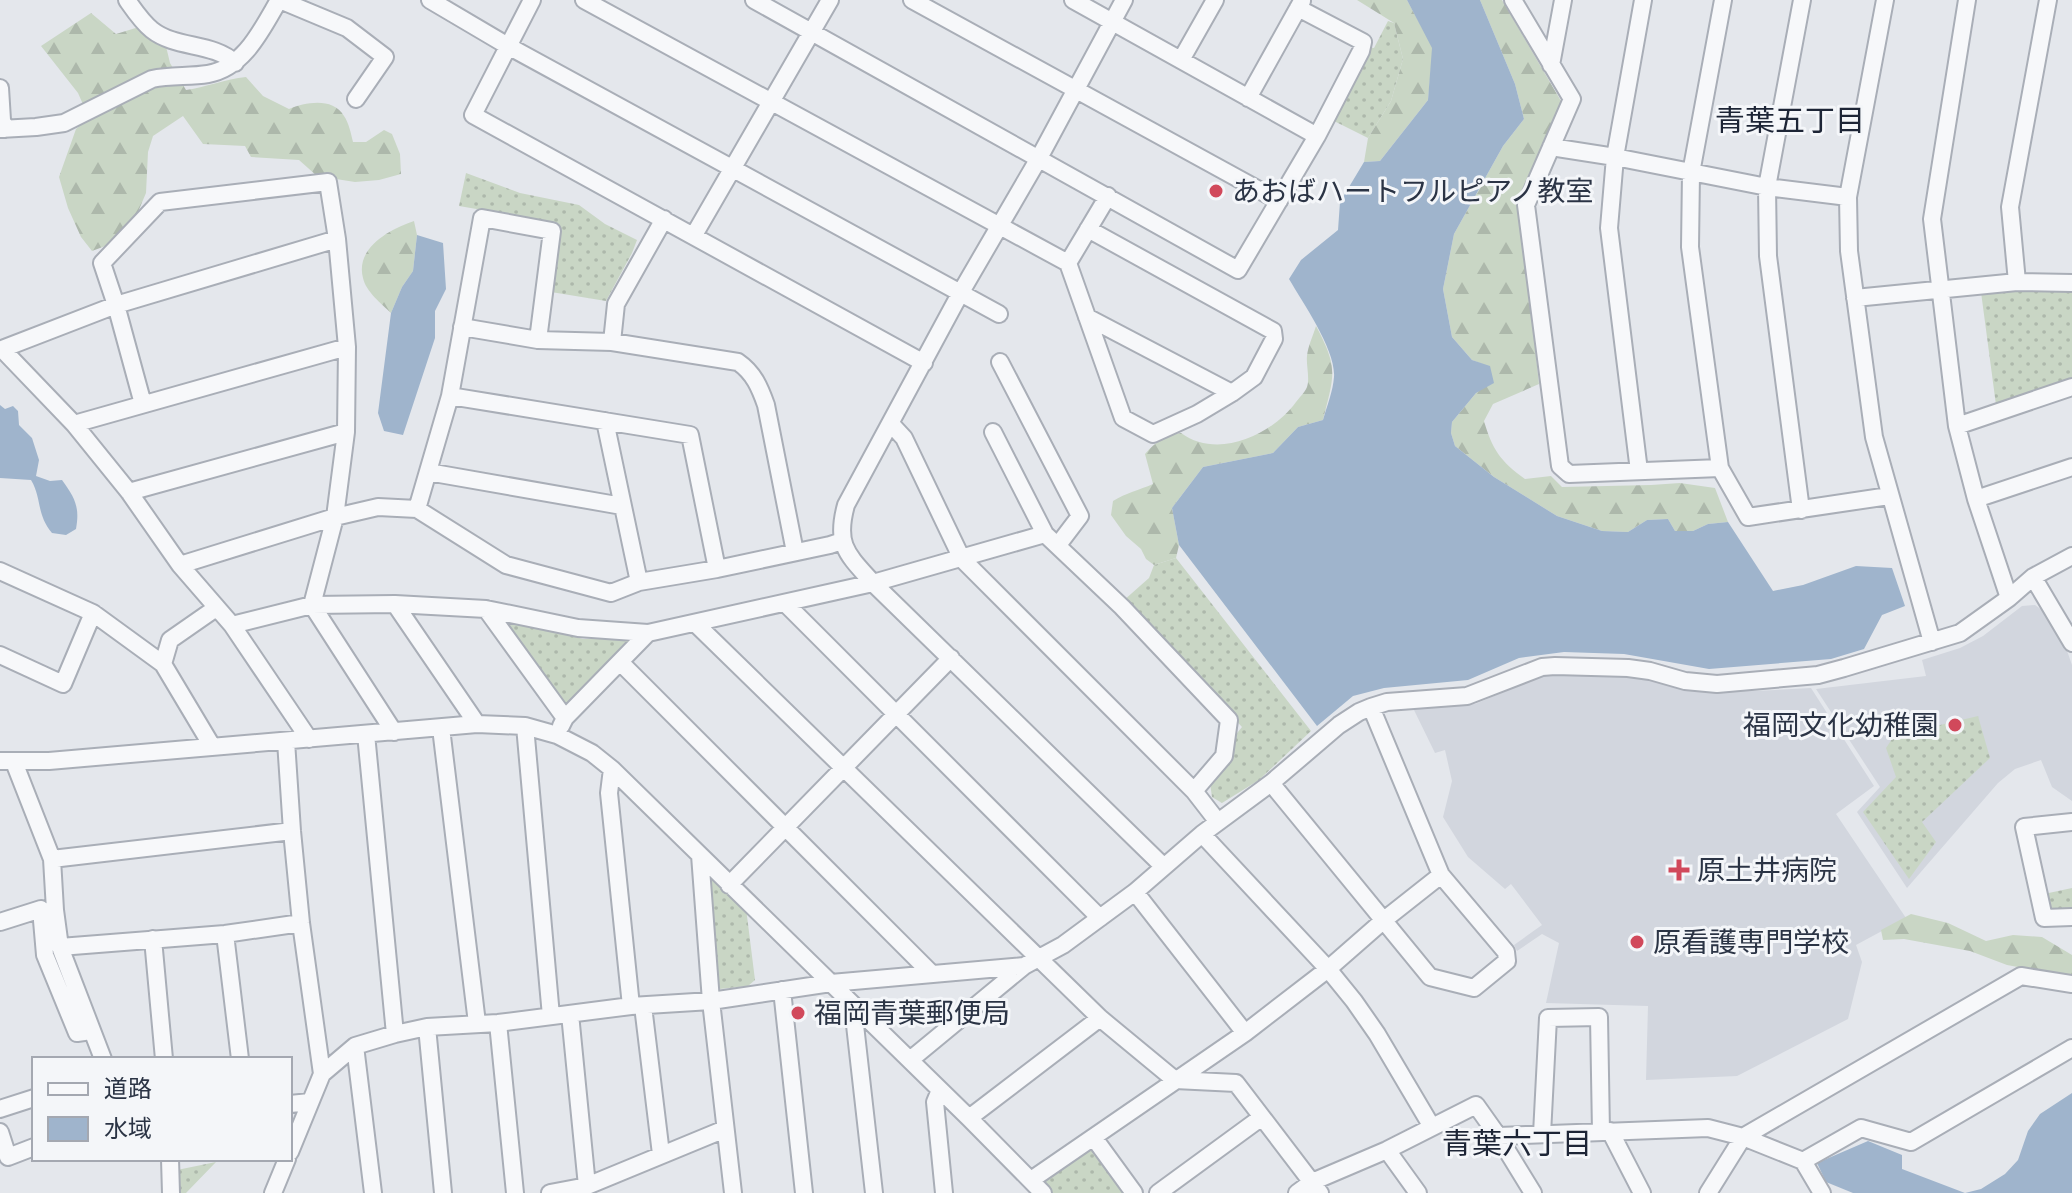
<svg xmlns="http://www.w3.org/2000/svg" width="2072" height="1193" font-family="Signika,'Noto Sans JP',sans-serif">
	<defs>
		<pattern id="grass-dots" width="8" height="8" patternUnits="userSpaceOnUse" patternTransform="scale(2)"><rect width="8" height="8" fill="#c9d6c5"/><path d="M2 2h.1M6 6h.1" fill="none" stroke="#adb8ab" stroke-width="1.8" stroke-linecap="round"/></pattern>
		<pattern id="forest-firs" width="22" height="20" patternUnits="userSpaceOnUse" patternTransform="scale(2)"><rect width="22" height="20" fill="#c9d6c5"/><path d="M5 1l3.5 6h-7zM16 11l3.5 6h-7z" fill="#adb8ab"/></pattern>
	</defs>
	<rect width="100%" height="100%" fill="#e4e7ec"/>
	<path fill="#d2d6de" d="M 2035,605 L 2046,613 L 2065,645 L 2072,665 L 2072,801 L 2052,787 L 2041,760 L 2015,769 L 1998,783 L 1907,888 L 1857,812 L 1880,787 L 1816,689 L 1926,676 L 1922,660 L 1960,648 L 1983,636 L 2022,606 Z
		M 1552,672 L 1638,674 L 1694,690 L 1755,691 L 1811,688 L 1874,786 L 1836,814 L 1906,918 L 1856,945 L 1862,962 L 1848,1019 L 1737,1076 L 1646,1080 L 1648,1006 L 1546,1003 L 1559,943 L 1542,934 L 1517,951 L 1514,945 L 1542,925 L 1511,884 L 1505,889 L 1468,857 L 1443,817 L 1452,781 L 1445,750 L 1435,753 L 1413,708 L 1475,704 Z"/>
	<path fill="url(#grass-dots)" d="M 1388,21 L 1394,23 L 1403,59 L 1391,101 L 1368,138 L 1332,120 L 1368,47 L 1374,48 Z
		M 466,173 L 520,193 L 579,205 L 605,224 L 637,240 L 632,253 L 606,301 L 551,292 L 558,223 L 459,206 Z
		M 2019,288 L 2072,291 L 2072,380 L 1996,405 L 1981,292 Z
		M 1176,558 L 1311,731 L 1259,780 L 1222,803 L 1212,797 L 1210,783 L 1228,765 L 1233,738 L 1242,727 L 1123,601 L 1149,578 L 1154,565 Z
		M 501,616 L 583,639 L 635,639 L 567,705 L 562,706 Z
		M 1978,716 L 1990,758 L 1922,822 L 1936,842 L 1909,879 L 1863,812 L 1896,777 L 1886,748 L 1894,736 Z
		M 710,874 L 746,908 L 755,980 L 748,986 L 719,989 L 715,982 Z
		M 2072,888 L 2072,912 L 2048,912 L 2044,894 Z
		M 1089,1145 L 1128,1193 L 1051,1193 L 1043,1182 L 1043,1177 Z
		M 216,1162 L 186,1193 L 180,1193 L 177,1170 Z"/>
	<path fill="url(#forest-firs)" d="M 1357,0 L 1407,0 L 1433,48 L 1428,100 L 1380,161 L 1364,162 L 1368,138 L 1391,101 L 1403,59 L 1394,23 Z
		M 1480,0 L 1502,0 L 1561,101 L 1520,209 L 1539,384 L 1493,404 L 1484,421 C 1492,449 1501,462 1525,479 L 1551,476 L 1562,487 L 1651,485 L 1680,483 L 1715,488 L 1728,522 L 1708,524 L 1693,531 L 1675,531 L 1668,519 L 1647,520 L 1628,532 L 1602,531 L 1557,516 L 1494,477 L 1455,446 L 1451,433 L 1452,422 L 1476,393 L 1490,367 L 1472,360 L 1452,337 L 1443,289 L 1454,234 L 1503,146 L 1524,119 L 1515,84 Z
		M 91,13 L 116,34 L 139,27 L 165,42 L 170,63 L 186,90 C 207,87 225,79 246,77 L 263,96 L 289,109 C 306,102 333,97 344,116 C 349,123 351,134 353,142 L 366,142 L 384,130 L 392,134 L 400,154 L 401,174 L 379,180 L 355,182 L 317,176 L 299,160 L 251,157 L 245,146 L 203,144 L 183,116 L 153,136 L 148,152 L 146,193 L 135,219 L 116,242 L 92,251 L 81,237 L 68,208 L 59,177 L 76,129 L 89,118 L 78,93 L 41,46 Z
		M 414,221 L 417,235 L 413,271 L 402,287 L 391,313 C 382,304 366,292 363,278 C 355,248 390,229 414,221 Z
		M 1316,326 C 1339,369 1334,375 1323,420 L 1298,427 L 1273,453 L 1203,467 L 1172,508 L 1179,545 L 1176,558 L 1154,565 L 1146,559 L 1141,549 L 1126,536 L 1111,515 L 1113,501 C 1126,493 1139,490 1153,484 L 1145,454 C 1156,441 1165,436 1181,433 C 1218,460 1272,435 1296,402 C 1299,398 1305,392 1307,387 C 1310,378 1306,365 1307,356 C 1308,346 1313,336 1316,326 Z
		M 1911,914 L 1948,923 L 1986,941 L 2013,935 L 2042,937 L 2072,955 L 2072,977 L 2007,965 L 1970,951 L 1904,939 L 1883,940 L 1881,930 Z"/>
	<path fill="#9fb4cc" d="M 1407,0 L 1480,0 L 1515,84 L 1524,119 L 1503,146 L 1454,234 L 1443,289 L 1452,337 L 1472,360 L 1490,366 L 1494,383 L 1476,393 L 1452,422 L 1451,433 L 1455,446 L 1494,477 L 1557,516 L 1602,531 L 1628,532 L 1647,520 L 1668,519 L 1675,531 L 1693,531 L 1708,524 L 1728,522 L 1773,591 L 1803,585 L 1856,566 L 1892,568 L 1905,606 L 1882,615 L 1864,649 L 1831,659 L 1709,669 L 1624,654 L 1564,652 L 1519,658 L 1468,680 L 1384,688 L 1353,696 L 1317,726 L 1179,545 L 1172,508 L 1203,467 L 1273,453 L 1298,427 L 1323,420 C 1327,406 1333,391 1334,377 C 1336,350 1303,303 1289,279 L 1301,260 L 1338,230 L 1340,202 L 1364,162 L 1380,161 L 1428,100 L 1432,48 Z
		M 417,235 L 443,243 L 446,289 L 435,311 L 435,338 L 403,435 L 384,431 L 378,413 L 391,313 L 402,287 L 413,271 Z
		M 0,405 L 5,409 L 13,406 L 18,411 L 19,425 L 32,438 L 39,460 L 36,476 L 50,481 L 62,480 C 75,498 80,507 76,529 L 66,535 L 52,533 C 36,514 42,498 31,480 L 0,478 Z
		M 2072,1093 L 2072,1193 L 1853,1193 L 1826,1182 L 1817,1163 L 1868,1141 L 1902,1155 L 1902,1169 L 1965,1193 L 1981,1189 L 2005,1174 L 2018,1160 L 2028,1131 L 2040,1114 Z"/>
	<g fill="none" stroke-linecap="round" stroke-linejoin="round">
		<defs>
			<path id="minor" d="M 127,0 C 134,10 142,22 152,30 C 176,49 213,42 235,63
				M 280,0 L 347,28 L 385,57 L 356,99
				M 430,0 L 508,46 L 999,314
				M 532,0 L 473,115 L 924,363
				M 584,0 L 1068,263
				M 754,0 L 1238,270 L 1317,136 L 1361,51 L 1363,42 L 1298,8
				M 912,0 L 1279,201
				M 1073,0 L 1317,136
				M 1124,0 L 1039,158 L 961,292 L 846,505 C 835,545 847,554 873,583 L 1163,866
				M 1513,0 L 1572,99 L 1526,205 L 1560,466 L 1569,474 L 1720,468
				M 1723,0 L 1691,173 L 1690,247 L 1720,468 L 1748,517 L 1889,496
				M 1885,0 L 1848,197 L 1849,251 L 1874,437 L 1932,642
				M 1967,0 L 1932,219 L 1957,426 L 1976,499 L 2009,598
				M 1181,60 L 1215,0
				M 1551,65 L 1563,0
				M 0,88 L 2,120 L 5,129
				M 1248,98 L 1302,1
				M 0,129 L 36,127 L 64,123 L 152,79 C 171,75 189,77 208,74 C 244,68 262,29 279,0
				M 1551,147 L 1615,157 L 1767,187 L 1848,197
				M 1088,229 L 1273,331 L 1274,339 L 1254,377 L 1232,393 L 1197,414 L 1153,434 L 1123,418 L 1068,263 L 1108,196
				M 694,235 L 830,0
				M 2017,282 L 2010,207 L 2048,0
				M 1855,298 L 2017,282 L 2072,283
				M 1087,317 L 1232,393
				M 462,327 L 538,340 L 612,342 L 738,362 C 754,373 760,388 766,405 L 795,552
				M 612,342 L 616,304 L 664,219
				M 1000,362 L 1080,516 L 1058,545
				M 450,396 L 690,435 L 717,569
				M 143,404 L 116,305 L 102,263 L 160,202 L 328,182 L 337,239
				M 605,421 L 639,582
				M 74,424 L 347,347
				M 891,424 L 904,438 L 962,559 L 1194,791 L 1218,822
				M 1957,426 L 2072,387
				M 993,432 L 1045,534
				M 1639,471 L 1609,228 L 1615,157 L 1643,0
				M 428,472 L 622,506
				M 129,492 L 346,432
				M 1976,499 L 2072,467
				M 417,509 L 450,396 L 482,218 L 552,231 L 538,340
				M 1801,510 L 1768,256 L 1767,187 L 1802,0
				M 180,565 L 335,517 L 378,507 L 417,509 L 506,565 L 611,593 L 639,582 L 717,569 L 830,545 L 842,541
				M 0,571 L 93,613 L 163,664 L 170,640 L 216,608
				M 2033,577 L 2072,643
				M 785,603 L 1100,918
				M 395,604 L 477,724
				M 486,609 L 578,628 L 648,633 L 873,583 L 1045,534 L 1122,607 L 1229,720 L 1224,756 L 1194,791
				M 695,623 L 1100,1018 L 1175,1080 L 1236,1083 L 1320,1193
				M 232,625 L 312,605 L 395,604 L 486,609 L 565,718
				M 0,655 L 63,684 L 93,613
				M 620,662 L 932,974
				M 163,664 L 212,746
				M 525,726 L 551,1016
				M 561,726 L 565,718 L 648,633
				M 441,728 L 477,1023
				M 366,734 L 395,1034
				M 309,739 L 232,625 L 180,565 L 129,492 L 74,424 L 2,349 L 116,305 L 337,239 L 347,347 L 346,432 L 335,517 L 312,605 L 394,732
				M 286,741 L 292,831 L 301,923 L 322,1074
				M 0,761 L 49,761 L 477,724 L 525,726 L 557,735 L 592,753 L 612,769 L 969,1118 L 1043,1193
				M 14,762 L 52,859 L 55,910 L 60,947 L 103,1059
				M 612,769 L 609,793 L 631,1006
				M 1271,783 L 1430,977 L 1474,988 L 1507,961 L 1506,952 L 1441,875
				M 2072,822 L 2024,827 L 2044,918 L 2072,917
				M 1202,834 L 1328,969 L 1354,1001 L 1377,1034 L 1432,1127
				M 700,855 L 711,1001 L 733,1193
				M 52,859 L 292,831
				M 729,885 L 951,658
				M 1135,892 L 1245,1033
				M 0,922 L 41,909 L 45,955 L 77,1033 L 91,1031
				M 225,934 L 240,1059
				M 153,939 L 164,1059
				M 60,947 L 225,934 L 301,923
				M 782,990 L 804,1193
				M 643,1006 L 661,1154
				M 861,1012 L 855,1025 L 874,1193
				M 570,1014 L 587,1186
				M 498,1023 L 515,1193
				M 427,1027 L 443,1193
				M 355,1046 L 373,1193
				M 910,1060 L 1024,966
				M 940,1090 L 935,1102 L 944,1193
				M 290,1104 L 310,1102
				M 0,1109 L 34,1098
				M 969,1118 L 1100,1018
				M 1610,1131 L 1642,1193
				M 0,1132 L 8,1157 L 34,1147
				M 1542,1134 L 1548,1018 L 1599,1017 L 1601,1132
				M 1498,1136 L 1708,1128 L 1743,1137 L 2021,976 L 2072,984
				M 1094,1138 L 1134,1193
				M 1387,1150 L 1418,1193
				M 290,1152 L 322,1074 L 355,1046 L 395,1034 L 427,1027 L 498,1023 L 631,1006 L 711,1001 L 831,983 L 1024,966 L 1063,945 L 1135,892 L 1202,834 L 1271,783 L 1339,725 L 1359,712 L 1371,707 L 1387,702 L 1467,696 L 1542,667 L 1555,666 L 1628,668 L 1650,671 L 1685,681 L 1717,684 L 1818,675 L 1844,668 L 1960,633 L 2009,598 L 2033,577 L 2072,556
				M 170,1159 L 171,1193
				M 1803,1161 L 1861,1128 L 1911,1142 L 2072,1048
				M 1031,1180 L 1245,1033 L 1328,969 L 1384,920 L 1441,875 L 1371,707
				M 273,1193 L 287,1159
				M 550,1193 L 587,1186 L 725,1129
				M 1158,1193 L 1262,1117
				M 1297,1193 L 1312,1182 L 1387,1150 L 1476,1105 L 1498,1136 L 1533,1193
				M 1708,1193 L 1743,1137 L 1803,1161 L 1822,1193"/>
		</defs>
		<use href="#minor" stroke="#a9aeb7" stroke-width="20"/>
		<use href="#minor" stroke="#f7f8fa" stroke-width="16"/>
	</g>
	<g fill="#d1495b" stroke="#f4f6f9" stroke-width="3">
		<circle cx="1216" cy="191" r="8"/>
		<circle cx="1955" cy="725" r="8"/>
		<path d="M1675 858h8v8h8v8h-8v8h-8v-8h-8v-8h8z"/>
		<circle cx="1637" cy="942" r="8"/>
		<circle cx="798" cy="1013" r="8"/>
	</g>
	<g text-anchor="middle" stroke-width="6" stroke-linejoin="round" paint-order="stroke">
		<g font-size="28" fill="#2b3445" stroke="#f4f6f9" text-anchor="start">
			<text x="1232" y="201">あおばハートフルピアノ教室</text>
			<text x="1939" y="735" text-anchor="end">福岡文化幼稚園</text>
			<text x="1697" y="880">原土井病院</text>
			<text x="1653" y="952">原看護専門学校</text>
			<text x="814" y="1023">福岡青葉郵便局</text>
		</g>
		<g font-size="30" fill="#1d2536" stroke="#f4f6f9">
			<text x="1790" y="131">青葉五丁目</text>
			<text x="1517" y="1154">青葉六丁目</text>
		</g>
	</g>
	<rect x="32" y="1057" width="260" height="104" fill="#f4f6f9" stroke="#a4a8b1" stroke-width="2"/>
	<rect x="48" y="1083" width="40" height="12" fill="#f7f8fa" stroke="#a4a8b1" stroke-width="2"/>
	<text x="104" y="1097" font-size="24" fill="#2b3445">道路</text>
	<rect x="48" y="1117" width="40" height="24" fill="#9fb4cc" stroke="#a4a8b1" stroke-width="2"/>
	<text x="104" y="1137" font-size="24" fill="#2b3445">水域</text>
</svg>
